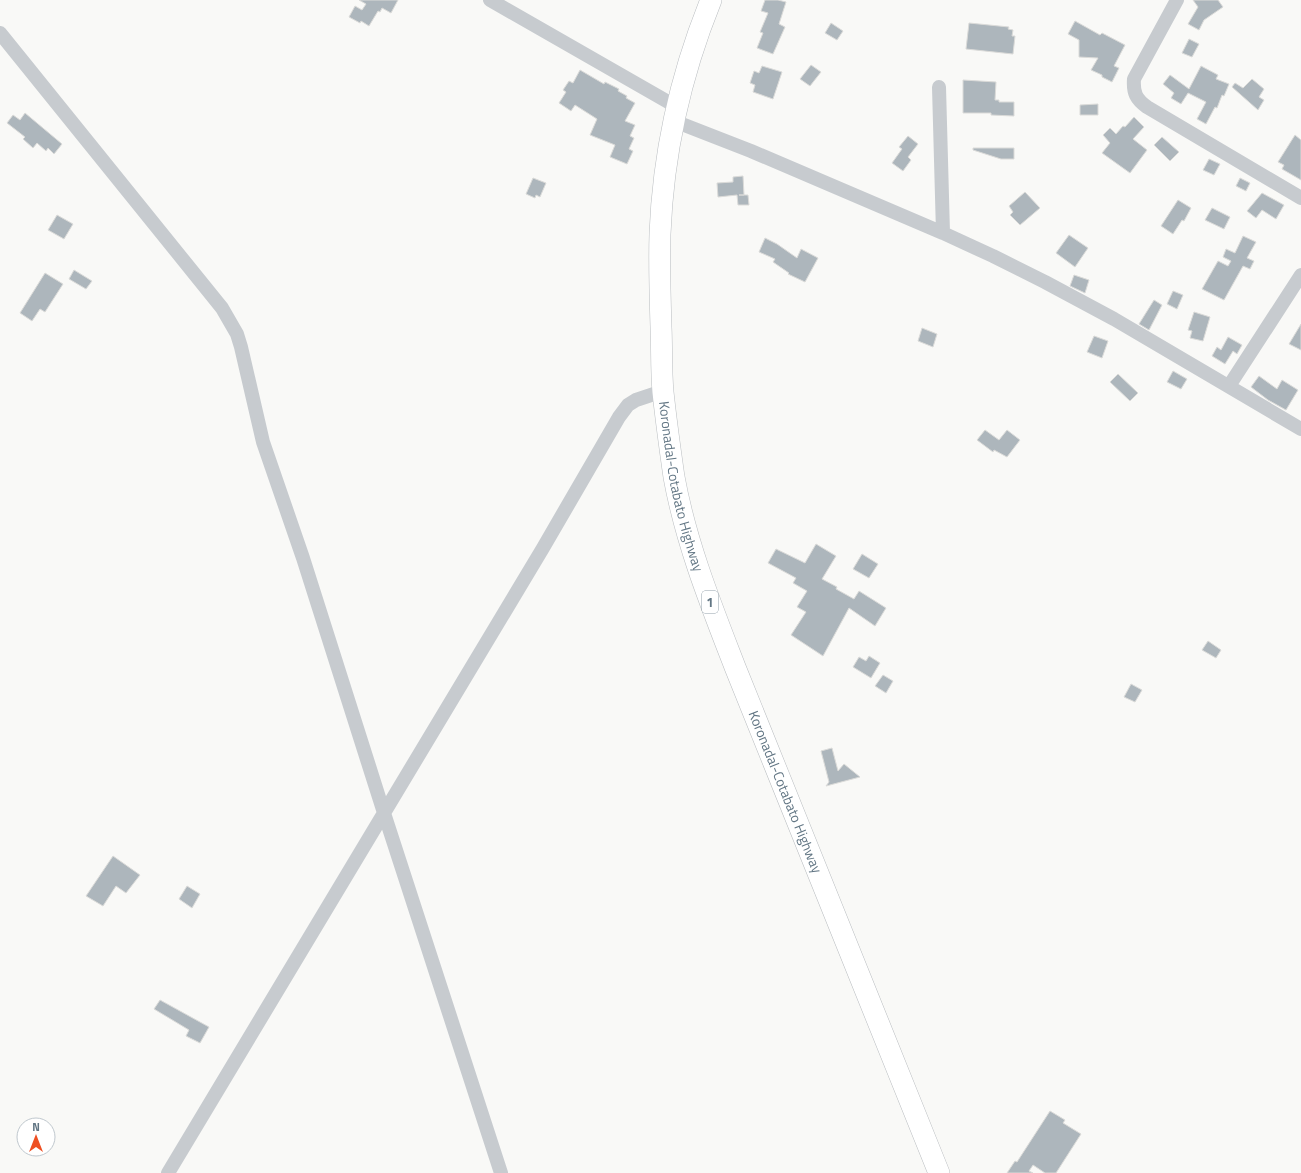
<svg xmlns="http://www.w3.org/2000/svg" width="1301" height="1173" font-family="'Titillium Web',sans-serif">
	<rect width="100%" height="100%" fill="#f9f9f7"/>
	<path fill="#adb6bc" stroke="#dbdbd9" d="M 359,0 L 398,0 L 391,13 L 382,8 L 380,12 L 378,11 L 369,26 L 361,21 L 360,23 L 349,17 L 355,6 L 362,10 L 366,4 Z
		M 765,0 L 778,0 L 786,2 L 779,24 L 785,27 L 773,54 L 757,48 L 763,33 L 760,32 L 768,13 L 761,11 Z
		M 1193,0 L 1218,0 L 1223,7 L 1204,20 L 1199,30 L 1188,24 L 1198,7 Z
		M 1075,21 L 1100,35 L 1102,33 L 1125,45 L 1114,66 L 1119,68 L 1112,82 L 1102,77 L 1102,75 L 1091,70 L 1098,58 L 1079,57 L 1079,40 L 1068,34 Z
		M 831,23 L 843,31 L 837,40 L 825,33 Z
		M 969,23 L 1009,27 L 1008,29 L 1013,30 L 1012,36 L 1015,36 L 1013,54 L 966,49 Z
		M 1189,39 L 1199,44 L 1192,57 L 1182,53 Z
		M 811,65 L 821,72 L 810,86 L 800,79 Z
		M 762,66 L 782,72 L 773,99 L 753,92 L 755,85 L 750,83 L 754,71 L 759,73 Z
		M 1201,66 L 1218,75 L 1216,79 L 1229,84 L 1224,96 L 1222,95 L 1217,108 L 1215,107 L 1206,124 L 1197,119 L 1206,102 L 1188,93 L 1181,104 L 1171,98 L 1174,93 L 1163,84 L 1170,75 L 1189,89 Z
		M 580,70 L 604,84 L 605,82 L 619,89 L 618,91 L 627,96 L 626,98 L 635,103 L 625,121 L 635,125 L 630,136 L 634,138 L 629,149 L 633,151 L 627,164 L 610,157 L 615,145 L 590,135 L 597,119 L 575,105 L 571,111 L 559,103 L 566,92 L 563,90 L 569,81 L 573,83 Z
		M 1252,79 L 1264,89 L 1259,97 L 1264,100 L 1258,110 L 1232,87 L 1235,83 L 1243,88 Z
		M 963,80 L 996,82 L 995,100 L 999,100 L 999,102 L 1014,102 L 1014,116 L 991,115 L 991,113 L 963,113 Z
		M 1098,104 L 1098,115 L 1080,115 L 1080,105 Z
		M 25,113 L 62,144 L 54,154 L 48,148 L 46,151 L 37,143 L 33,148 L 23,139 L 25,137 L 7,123 L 13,115 L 20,120 Z
		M 1134,117 L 1144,127 L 1133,139 L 1147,150 L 1130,173 L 1102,153 L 1110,143 L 1103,135 L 1110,128 L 1116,134 L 1123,126 L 1125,127 Z
		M 1295,135 L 1301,140 L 1301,180 L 1282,169 L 1284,165 L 1278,162 Z
		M 908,136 L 918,144 L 908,157 L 911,160 L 903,171 L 892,163 L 902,149 L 899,147 Z
		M 1162,137 L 1179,152 L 1170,161 L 1154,145 Z
		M 973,148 L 1014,148 L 1014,159 L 1001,159 L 973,150 Z
		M 1209,159 L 1220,164 L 1214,175 L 1203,170 Z
		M 743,176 L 744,195 L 739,195 L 748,195 L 749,205 L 738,205 L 737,195 L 718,197 L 717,183 L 733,182 L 733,177 Z
		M 533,178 L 546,183 L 540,197 L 536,195 L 535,198 L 526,194 Z
		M 1240,178 L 1250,183 L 1246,191 L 1236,186 Z
		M 1025,192 L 1040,208 L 1020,225 L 1010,215 L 1013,212 L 1009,206 Z
		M 1262,193 L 1284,205 L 1276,219 L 1262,210 L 1256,218 L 1247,211 Z
		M 1178,200 L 1191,208 L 1184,221 L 1182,220 L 1173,234 L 1161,226 Z
		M 1212,208 L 1230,217 L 1224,229 L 1205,220 Z
		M 57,215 L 73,224 L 64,239 L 48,230 Z
		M 1069,235 L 1088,248 L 1075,267 L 1056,253 Z
		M 1243,236 L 1256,242 L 1247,258 L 1254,261 L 1250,269 L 1243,266 L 1224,300 L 1202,289 L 1218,261 L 1228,266 L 1231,261 L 1223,257 L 1226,249 L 1235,253 Z
		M 765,238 L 777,244 L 797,258 L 801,249 L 818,258 L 805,282 L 788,274 L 789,273 L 773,262 L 775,259 L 759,252 Z
		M 74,270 L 92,281 L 86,289 L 69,279 Z
		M 45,273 L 63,284 L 45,312 L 40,309 L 32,321 L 20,313 Z
		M 1074,275 L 1089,280 L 1085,293 L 1070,286 Z
		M 1173,291 L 1183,295 L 1177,309 L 1167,304 Z
		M 1154,300 L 1162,305 L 1149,330 L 1139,324 Z
		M 1194,312 L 1210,317 L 1203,341 L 1190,338 L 1192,331 L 1188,330 Z
		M 1301,324 L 1301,350 L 1289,344 Z
		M 922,328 L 937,334 L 933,347 L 918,341 Z
		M 1094,336 L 1108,341 L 1102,358 L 1087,352 Z
		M 1228,337 L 1242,345 L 1237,354 L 1233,351 L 1225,364 L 1212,356 L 1217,347 L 1221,350 Z
		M 1173,371 L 1187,379 L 1181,389 L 1167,382 Z
		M 1118,374 L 1138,393 L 1130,401 L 1110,382 Z
		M 1259,376 L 1277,389 L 1282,380 L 1298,390 L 1286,410 L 1268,400 L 1251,387 Z
		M 985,430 L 999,440 L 1007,430 L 1020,440 L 1007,457 L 994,450 L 993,452 L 977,440 Z
		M 816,544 L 836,556 L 822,579 L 837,587 L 836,589 L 854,599 L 859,591 L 886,608 L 875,626 L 849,608 L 823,656 L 791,635 L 806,612 L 797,607 L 807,591 L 793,583 L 796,578 L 768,563 L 776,549 L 805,563 Z
		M 862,554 L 878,564 L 869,578 L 853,569 Z
		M 1208,641 L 1221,650 L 1216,658 L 1202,650 Z
		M 869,656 L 880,663 L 871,678 L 853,667 L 859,657 L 866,661 Z
		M 883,675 L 893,681 L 886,693 L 875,686 Z
		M 1131,684 L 1142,690 L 1135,702 L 1124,697 Z
		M 832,748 L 838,771 L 844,764 L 860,777 L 826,786 L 829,782 L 821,751 Z
		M 113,856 L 140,875 L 126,893 L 116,886 L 103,906 L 86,896 Z
		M 187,886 L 200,894 L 192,908 L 179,899 Z
		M 160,1000 L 209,1027 L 200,1043 L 186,1036 L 189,1030 L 154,1009 Z
		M 1050,1111 L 1065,1120 L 1063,1123 L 1081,1134 L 1056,1173 L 1045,1173 L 1033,1165 L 1029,1171 L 1033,1173 L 1007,1173 L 1015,1161 L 1017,1162 Z"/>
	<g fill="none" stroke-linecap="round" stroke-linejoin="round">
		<defs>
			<g id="highway">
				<path id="s1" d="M 711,0 C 681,74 663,154 660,234 C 659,265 660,296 661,327 C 662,348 661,370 663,392 C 666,420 670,449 674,477 C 686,543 711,605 735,667 L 939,1173"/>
			</g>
		</defs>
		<use href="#highway" stroke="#b9bdc0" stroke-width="22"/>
		<path stroke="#c7cbcf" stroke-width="14" d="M 490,0 L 677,107
			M 1177,0 L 1134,79 C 1133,93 1136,99 1147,107 L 1301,198
			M 0,33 L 222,308 L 237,334 L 241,347 L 263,442 L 303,558 L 384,813 L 501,1173
			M 939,87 L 943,233
			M 674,121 L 751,151 L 943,233 L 993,256 L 1045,282 L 1114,319 L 1301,429
			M 1229,386 L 1301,275
			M 168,1173 L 543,548 L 619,417 L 628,405 L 636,400 L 663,391"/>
		<use href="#highway" stroke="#fff" stroke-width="21"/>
	</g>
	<g text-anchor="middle" stroke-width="4" stroke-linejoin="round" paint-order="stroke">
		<rect fill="#fff" stroke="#919fa9" stroke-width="1" x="702" y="591" width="16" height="22" rx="3"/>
		<g font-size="13" font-weight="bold" fill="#627684">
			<text x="710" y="607">1</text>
		</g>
		<g font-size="14" fill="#627684" stroke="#fff">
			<text dy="5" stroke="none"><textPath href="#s1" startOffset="495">Koronadal-Cotabato Highway</textPath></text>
			<text dy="5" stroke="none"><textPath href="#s1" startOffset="819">Koronadal-Cotabato Highway</textPath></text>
		</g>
	</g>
	<g transform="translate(36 1137)"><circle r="19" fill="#ffffff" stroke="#c0c8ce"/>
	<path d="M0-3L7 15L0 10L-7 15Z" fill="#ee4f22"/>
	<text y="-6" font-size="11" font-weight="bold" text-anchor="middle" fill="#627684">N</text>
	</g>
</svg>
